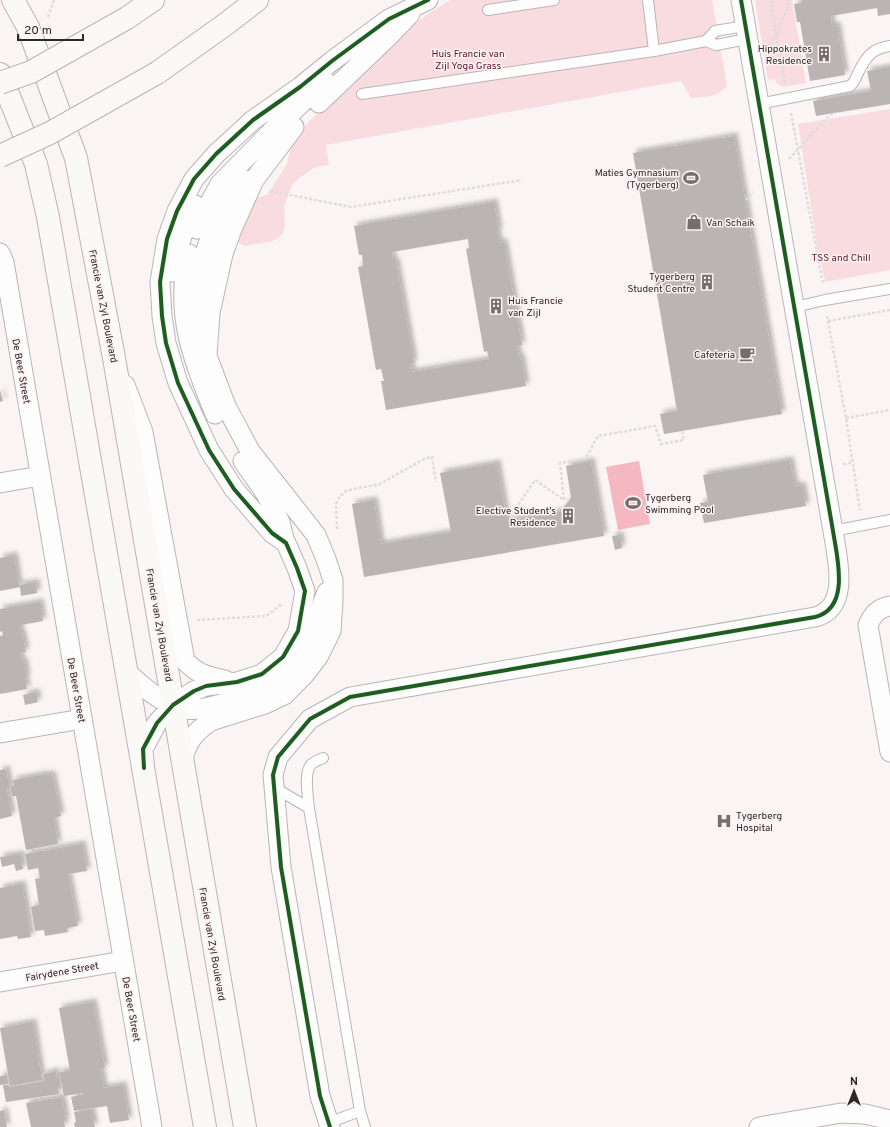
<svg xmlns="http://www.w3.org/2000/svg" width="890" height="1127" font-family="Overpass,sans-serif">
	<defs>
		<filter id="shadow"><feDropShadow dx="3.5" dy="-3.5" stdDeviation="2" flood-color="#0004"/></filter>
	</defs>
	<rect width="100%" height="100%" fill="#faf4f5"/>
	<path fill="#f9dcdf" d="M 451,0 L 712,0 L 727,86 C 719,97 704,97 691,98 L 681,81 L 326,145 L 329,165 L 316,167 L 303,175 L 292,185 L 284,206 L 285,227 L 283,234 L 273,241 L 244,246 L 236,241 L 252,199 L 267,195 L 287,164 L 292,141 L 295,136 C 342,89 393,32 451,0 Z
		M 755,0 L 792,0 L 806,83 L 784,87 C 778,86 776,83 774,79 L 768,80 Z
		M 890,109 L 890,270 L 825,282 L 816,240 L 798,124 Z"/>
	<path fill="#f5b8c0" d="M 639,461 L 650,524 L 618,530 L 606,467 Z"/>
	<path fill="#bbb4b5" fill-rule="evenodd" filter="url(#shadow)" d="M 802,0 L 890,0 L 890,14 L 878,16 L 877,8 L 831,16 L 832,26 L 837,25 L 845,75 L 810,81 L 800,22 L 797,22 L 794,4 L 802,3 Z
		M 890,67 L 890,104 L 816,116 L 813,101 L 871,91 L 867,71 Z
		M 734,136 L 782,414 L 664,434 L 660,414 L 677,411 L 633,153 Z
		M 494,202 L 499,231 L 497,231 L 499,243 L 504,242 L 522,345 L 517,346 L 519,358 L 521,357 L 526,386 L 386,410 L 381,381 L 384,381 L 381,369 L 376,370 L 358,267 L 363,266 L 362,255 L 359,255 L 354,226 ZM 468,239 L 469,248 L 466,249 L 484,352 L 487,351 L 489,359 L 412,372 L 411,364 L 414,363 L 396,261 L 393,261 L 392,252 Z
		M 0,390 L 3,401 L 0,402 Z
		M 790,460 L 795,486 L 802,485 L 806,506 L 704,523 L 700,503 L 708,502 L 703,475 Z
		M 591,461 L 604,536 L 364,577 L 352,504 L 374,500 L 381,544 L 451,532 L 440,473 L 497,463 L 507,521 L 564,511 L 563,508 L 571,498 L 566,466 Z
		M 620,535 L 622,548 L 615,550 L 612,536 Z
		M 14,555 L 19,585 L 36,582 L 37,593 L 21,596 L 20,587 L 0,591 L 0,558 Z
		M 40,602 L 43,621 L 21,625 L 21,628 L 19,628 L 20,632 L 22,632 L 26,652 L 20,653 L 22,662 L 24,661 L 27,676 L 25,677 L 27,689 L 0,694 L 0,636 L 3,635 L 2,631 L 0,632 L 0,609 Z
		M 36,692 L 38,702 L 25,705 L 23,695 Z
		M 6,769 L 10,788 L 7,789 L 12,816 L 0,819 L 0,770 Z
		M 46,774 L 46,775 L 52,774 L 61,816 L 54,818 L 58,844 L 26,850 L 16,796 L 12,796 L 10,786 L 14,786 L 13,780 Z
		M 82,844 L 87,871 L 68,874 L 78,926 L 67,928 L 68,932 L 45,936 L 44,930 L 35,931 L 31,907 L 39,905 L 35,879 L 40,878 L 38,868 L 28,870 L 25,854 Z
		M 21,854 L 23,869 L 16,871 L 14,864 L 2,867 L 0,857 Z
		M 22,884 L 31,937 L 18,939 L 17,936 L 0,939 L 0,888 Z
		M 93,1002 L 105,1068 L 87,1071 L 101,1069 L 104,1088 L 123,1085 L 129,1120 L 110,1123 L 107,1106 L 74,1111 L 71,1097 L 84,1094 L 84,1093 L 64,1096 L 59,1072 L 70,1071 L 59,1008 Z
		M 33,1022 L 42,1080 L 10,1086 L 0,1028 Z
		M 56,1071 L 57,1078 L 59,1077 L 61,1087 L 58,1087 L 59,1094 L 6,1102 L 3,1085 L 8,1085 L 9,1087 L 45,1081 L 43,1074 Z
		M 7,1075 L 8,1084 L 0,1085 L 0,1076 Z
		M 62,1097 L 66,1121 L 64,1121 L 65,1127 L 31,1127 L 26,1103 Z
		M 91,1109 L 95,1127 L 75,1127 L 74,1123 L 76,1122 L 74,1112 Z
		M 4,1110 L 7,1127 L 0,1127 L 0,1111 Z"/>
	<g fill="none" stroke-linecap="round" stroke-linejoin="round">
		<defs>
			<path id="lane" d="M 648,0 L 654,51
				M 488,10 L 554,0
				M 706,41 L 715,31 L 745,26
				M 362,94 L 654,51 L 706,41 L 716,45 L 747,39
				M 759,104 L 850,86 C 854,83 856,78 858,73 C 866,57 871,49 890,46
				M 795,307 L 825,300 L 890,289
				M 833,531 L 890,520
				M 275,788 L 309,808 L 360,1111 L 328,1123
				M 309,808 C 308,797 304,775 310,766 C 312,762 319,760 323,758
				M 360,1111 L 365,1127"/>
			<path id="street" d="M 319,103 L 388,37 L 410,14
				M 197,229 L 200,220 L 220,184 L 277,126 L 325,81
				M 0,253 L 4,262 L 152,1127
				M 189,254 C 174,312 193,361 215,414
				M 173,272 C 174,255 187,221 195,205
				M 199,328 L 197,304 L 206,250 L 215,225 L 244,179
				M 125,385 L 143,432 L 185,661 C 199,675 206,676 225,680
				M 243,461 L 266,494 L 280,522 L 285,543
				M 0,483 L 40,476
				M 890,606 C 878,608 873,614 868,625 L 890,752
				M 126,671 C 142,687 161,703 184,709 C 201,713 265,692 279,681 C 287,675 300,660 306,651 C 317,633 318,611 327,592
				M 0,733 L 82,719
				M 182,762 C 187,742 194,732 211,721 L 265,704 L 284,695 L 304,675 L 318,657 L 331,631 L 333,601 L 333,580 L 326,559 L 316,535 L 250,451 L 226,406 L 207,356 L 210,313 L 223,254 L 232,229 L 254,180 L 294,127
				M 144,763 L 143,749 L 157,723 L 173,705 L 194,691 L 206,686 L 237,682 L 262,674 L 283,657 L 298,631 L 305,591 L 297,568 L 286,543 L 272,533 L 234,489 L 209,450 L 178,383 L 166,343 L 162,316 L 160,282 L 167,239 L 177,211 L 194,179 L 216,154 L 253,120 L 300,87 L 332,61 L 389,19 L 428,0
				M 0,982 L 123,961
				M 330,1127 L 320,1096 L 281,867 L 273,775 L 278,757 L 310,719 L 350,697 L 815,617 C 851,608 837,557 833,531 L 741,0
				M 759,1127 L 841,1113 L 865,1114 L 890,1120"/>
			<path id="secondary" d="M 13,0 L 28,27 L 76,158 L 114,358 L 245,1127
				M 127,18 L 153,0
				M 157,73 L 226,24 L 257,0
				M 0,74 L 36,164 L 48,217 L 205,1127"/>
		</defs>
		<use href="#lane" stroke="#bbb4b5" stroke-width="12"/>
		<use href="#street" stroke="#bbb4b5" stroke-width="21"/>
		<use href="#secondary" stroke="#bbb4b5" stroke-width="24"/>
		<path stroke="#dfdcdd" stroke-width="2.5" stroke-dasharray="3 2" stroke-linecap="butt" d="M 48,17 L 54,0
			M 769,45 L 776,35 L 771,0
			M 785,83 L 776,35 L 787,9 L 788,0
			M 791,113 L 823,285
			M 789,159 L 830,115 L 835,113
			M 270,191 L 351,207 L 522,180
			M 746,200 L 753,192
			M 827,316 L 846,418 L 860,510
			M 828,321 L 890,310
			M 846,418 L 890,410
			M 843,464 L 853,462
			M 510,517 L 535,480 L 564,500 L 560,463 L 585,459 L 598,436 L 655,426 L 661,444 L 684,440 L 682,431
			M 337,529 L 336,504 L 340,496 L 346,491 L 354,489 L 380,484 L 426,458 L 432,457 L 436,482
			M 197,620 L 266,616 L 282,604"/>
		<use href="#lane" stroke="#fefdfe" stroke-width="10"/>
		<use href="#street" stroke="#fefdfe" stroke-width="19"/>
		<use href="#secondary" stroke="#fbf8f8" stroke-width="22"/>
		<defs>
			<path id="secondary-bridge" d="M 0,83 L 31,72 L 127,18
				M 0,156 L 50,133 L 157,73"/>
		</defs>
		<use href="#secondary-bridge" stroke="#bbb4b5" stroke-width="24" stroke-linecap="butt"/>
		<use href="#secondary-bridge" stroke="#fbf8f8" stroke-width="22"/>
		<defs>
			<path id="cycleway" d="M 144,768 L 143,749 L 157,723 L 173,705 L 194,691 L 206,686 L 237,682 L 262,674 L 283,657 L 298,631 L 305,591 L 297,568 L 286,543 L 272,533 L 234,489 L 209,450 L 178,383 L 166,343 L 162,316 L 160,282 L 167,239 L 177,211 L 194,179 L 216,154 L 253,120 L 300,87 L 332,61 L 389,19 L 428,0
				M 330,1127 L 320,1096 L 281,867 L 273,775 L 278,757 L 310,719 L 350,697 L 815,617 C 851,608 837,557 833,531 L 741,0"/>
		</defs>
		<use href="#cycleway" stroke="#fcf2f3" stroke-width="6"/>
		<use href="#cycleway" stroke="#1b5e20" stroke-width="4"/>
	</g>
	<defs>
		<symbol id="building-bare" viewBox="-9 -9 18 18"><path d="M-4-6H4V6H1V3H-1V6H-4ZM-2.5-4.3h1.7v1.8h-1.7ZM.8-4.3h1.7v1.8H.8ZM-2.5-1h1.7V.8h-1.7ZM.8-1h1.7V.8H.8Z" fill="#766e6e" stroke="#fcf2f3" stroke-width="2.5" paint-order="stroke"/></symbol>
		<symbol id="stadium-bare" viewBox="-9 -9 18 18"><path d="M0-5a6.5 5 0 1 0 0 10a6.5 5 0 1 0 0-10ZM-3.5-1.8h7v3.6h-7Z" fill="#766e6e" stroke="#fcf2f3" stroke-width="2.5" paint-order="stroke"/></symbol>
		<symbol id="shop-bare" viewBox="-9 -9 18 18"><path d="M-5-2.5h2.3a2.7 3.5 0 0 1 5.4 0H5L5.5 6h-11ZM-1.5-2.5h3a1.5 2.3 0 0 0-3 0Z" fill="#766e6e" stroke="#fcf2f3" stroke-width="2.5" paint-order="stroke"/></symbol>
		<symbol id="cafe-bare" viewBox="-9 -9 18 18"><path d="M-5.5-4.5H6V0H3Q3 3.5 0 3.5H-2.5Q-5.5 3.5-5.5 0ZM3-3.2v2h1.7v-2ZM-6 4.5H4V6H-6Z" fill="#766e6e" stroke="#fcf2f3" stroke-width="2.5" paint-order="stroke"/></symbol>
		<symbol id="hospital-bare" viewBox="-9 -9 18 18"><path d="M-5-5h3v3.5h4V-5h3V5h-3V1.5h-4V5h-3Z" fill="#766e6e" stroke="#fcf2f3" stroke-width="2.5" paint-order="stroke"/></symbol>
	</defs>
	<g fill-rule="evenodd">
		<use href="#building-bare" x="813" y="43" width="22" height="22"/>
		<use href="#stadium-bare" x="680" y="167" width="22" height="22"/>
		<use href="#shop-bare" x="683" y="211" width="22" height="22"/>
		<use href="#building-bare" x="696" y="271" width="22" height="22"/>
		<use href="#building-bare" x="485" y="295" width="22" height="22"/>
		<use href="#cafe-bare" x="736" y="343" width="22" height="22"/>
		<use href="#stadium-bare" x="622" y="492" width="22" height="22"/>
		<use href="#building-bare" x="557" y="505" width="22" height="22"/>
		<use href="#hospital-bare" x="713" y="810" width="22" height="22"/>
	</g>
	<g text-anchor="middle" stroke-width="3" stroke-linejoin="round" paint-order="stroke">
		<g font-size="10" fill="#2f2626" stroke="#fcf2f3" text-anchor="end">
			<text x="812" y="52">Hippokrates<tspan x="812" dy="12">Residence</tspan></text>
			<text x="679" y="176">Maties Gymnasium<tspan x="679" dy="12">(Tygerberg)</tspan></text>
			<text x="706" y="226" text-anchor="start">Van Schaik</text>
			<text x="695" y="280">Tygerberg<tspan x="695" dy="12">Student Centre</tspan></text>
			<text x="508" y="304" text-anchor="start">Huis Francie<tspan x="508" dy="12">van Zijl</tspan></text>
			<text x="735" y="358">Cafeteria</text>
			<text x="645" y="501" text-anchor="start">Tygerberg<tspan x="645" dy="12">Swimming Pool</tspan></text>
			<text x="556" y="514">Elective Student's<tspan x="556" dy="12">Residence</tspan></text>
			<text x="736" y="819" text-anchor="start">Tygerberg<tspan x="736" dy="12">Hospital</tspan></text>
		</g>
		<g font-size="10" fill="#5d1325" stroke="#fcf2f3">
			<text x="468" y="57">Huis Francie van<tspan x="468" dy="12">Zijl Yoga Grass</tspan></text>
			<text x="841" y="261">TSS and Chill</text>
		</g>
		<g font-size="10" fill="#2f2626" stroke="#fcf2f3">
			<text transform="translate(104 306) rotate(79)" y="4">Francie van Zyl Boulevard</text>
			<text transform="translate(22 371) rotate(80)" y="4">De Beer Street</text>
			<text transform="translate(160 625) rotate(80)" y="4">Francie van Zyl Boulevard</text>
			<text transform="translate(77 690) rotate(80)" y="4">De Beer Street</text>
			<text transform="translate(213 944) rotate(80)" y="4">Francie van Zyl Boulevard</text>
			<text transform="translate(62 971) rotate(-10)" y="4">Fairydene Street</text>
			<text transform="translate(132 1009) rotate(80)" y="4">De Beer Street</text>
		</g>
	</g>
	<g transform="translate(854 1091)" stroke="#fcf2f3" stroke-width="3" paint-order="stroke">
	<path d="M0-3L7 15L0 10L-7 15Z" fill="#2f2626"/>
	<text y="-6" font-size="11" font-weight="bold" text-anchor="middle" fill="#2f2626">N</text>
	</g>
	<path d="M18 34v6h65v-6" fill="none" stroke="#2f2626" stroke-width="2"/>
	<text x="24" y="34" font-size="12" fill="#2f2626" stroke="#fcf2f3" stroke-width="3" paint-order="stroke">20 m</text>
</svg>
